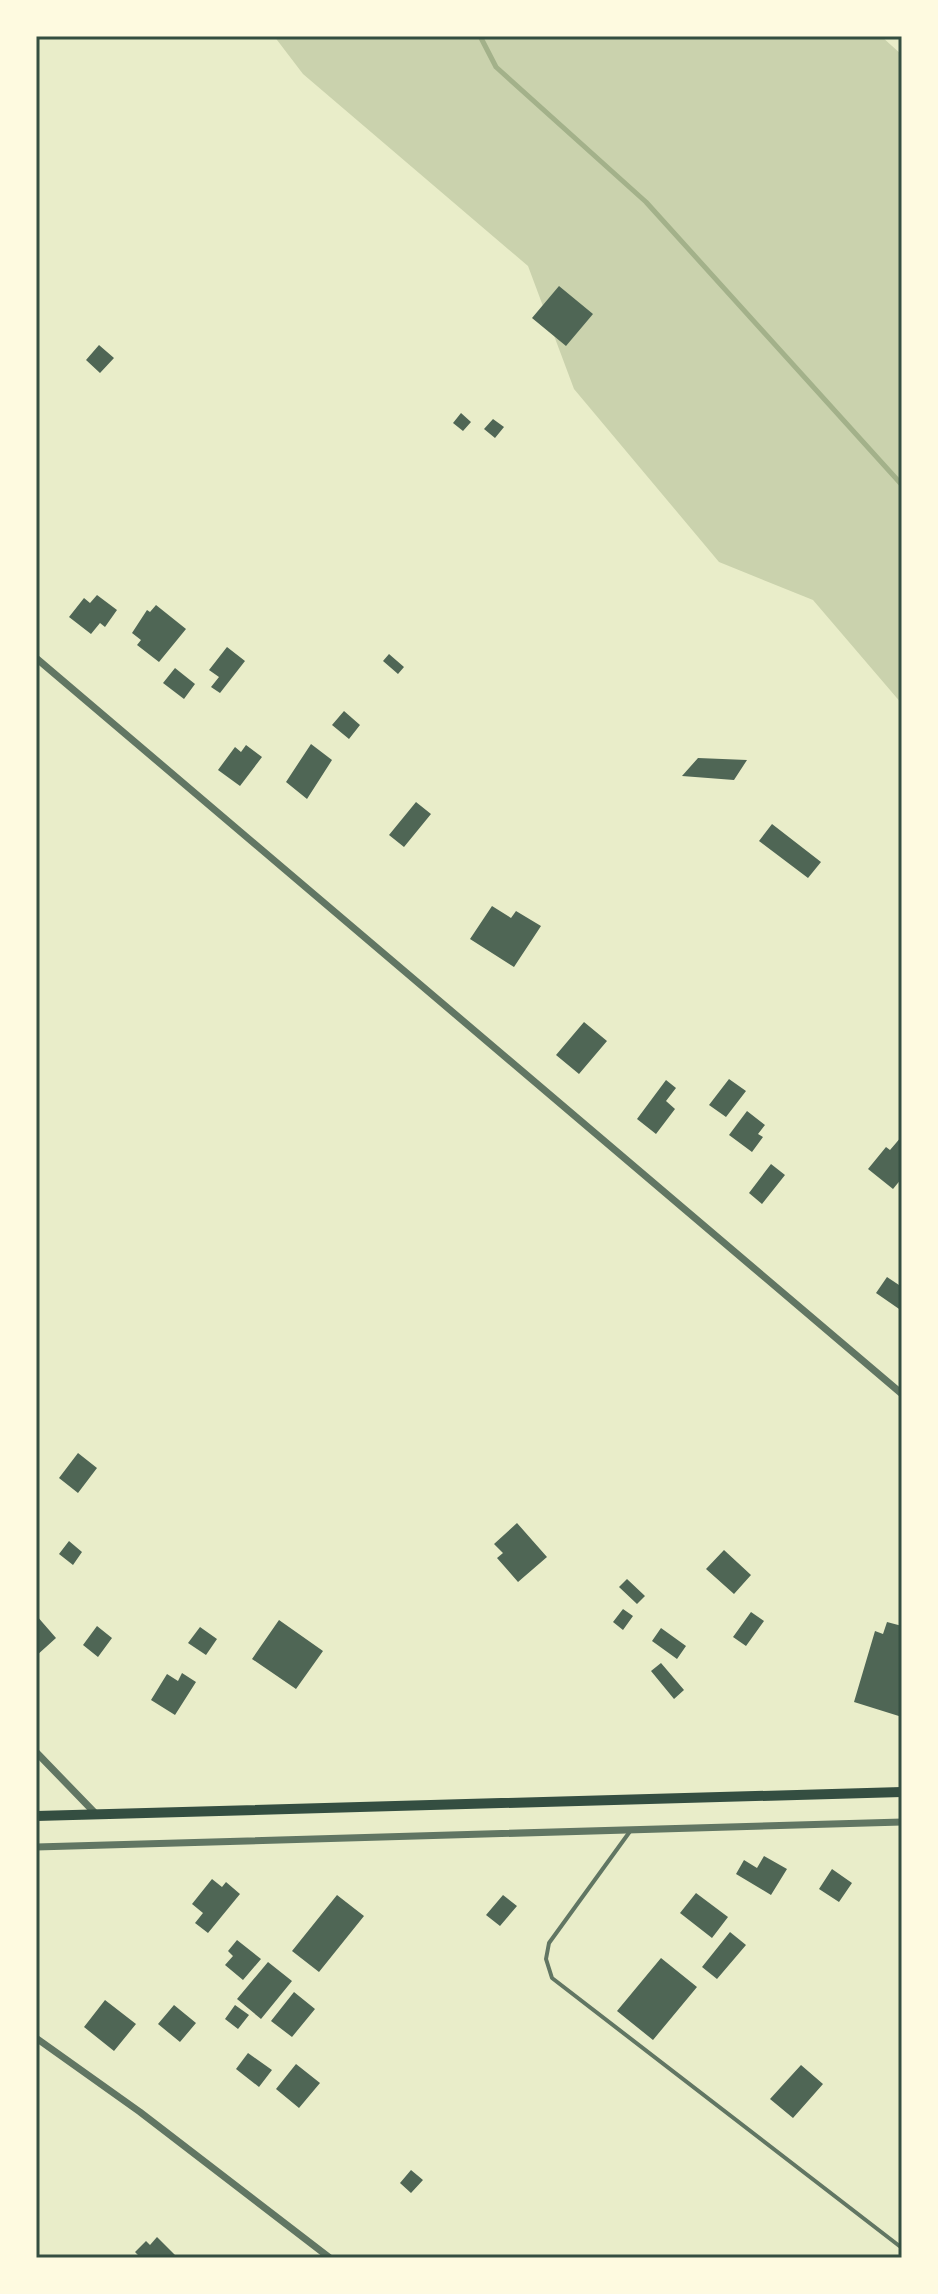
<svg xmlns="http://www.w3.org/2000/svg" width="938" height="2294" font-family="'PT Sans',sans-serif">
	<rect width="100%" height="100%" fill="#e9edc9"/>
	<path fill="#cad2ad" d="M 274,36 L 881,36 L 902,55 L 902,704 L 813,600 L 719,562 L 574,389 L 528,266 L 303,74 Z"/>
	<g fill="none" stroke-linecap="round" stroke-linejoin="round">
		<path stroke="#a3b18a" stroke-width="5" d="M 480,36 L 496,67 L 646,202 L 902,485"/>
	</g>
	<path fill="#4f6655" d="M 559,286 L 593,314 L 566,346 L 532,318 Z
		M 99,345 L 114,358 L 100,373 L 86,360 Z
		M 461,413 L 471,422 L 463,431 L 453,423 Z
		M 493,419 L 504,427 L 495,438 L 484,429 Z
		M 97,595 L 117,610 L 105,627 L 100,623 L 91,634 L 69,617 L 84,598 L 90,603 Z
		M 156,605 L 186,629 L 159,662 L 137,645 L 141,640 L 132,633 L 147,610 L 150,612 Z
		M 227,647 L 245,661 L 220,693 L 211,687 L 219,677 L 209,670 Z
		M 389,654 L 404,667 L 398,674 L 383,661 Z
		M 175,668 L 195,684 L 184,699 L 163,683 Z
		M 344,711 L 360,725 L 349,739 L 332,725 Z
		M 311,744 L 332,760 L 307,799 L 286,782 Z
		M 246,745 L 262,757 L 240,786 L 218,770 L 235,747 L 241,752 Z
		M 698,758 L 747,760 L 734,780 L 682,776 Z
		M 416,802 L 431,814 L 404,847 L 389,835 Z
		M 772,824 L 821,862 L 808,878 L 759,841 Z
		M 492,906 L 511,918 L 516,911 L 541,926 L 514,967 L 470,939 Z
		M 584,1022 L 607,1041 L 579,1074 L 556,1055 Z
		M 729,1079 L 746,1091 L 726,1117 L 709,1105 Z
		M 666,1080 L 676,1088 L 666,1101 L 675,1109 L 656,1134 L 637,1119 Z
		M 747,1111 L 765,1125 L 758,1134 L 763,1137 L 752,1152 L 729,1135 Z
		M 902,1136 L 902,1178 L 893,1189 L 868,1169 L 886,1147 L 890,1150 Z
		M 771,1164 L 785,1175 L 762,1204 L 749,1193 Z
		M 887,1277 L 902,1287 L 902,1311 L 876,1293 Z
		M 78,1453 L 97,1468 L 78,1493 L 59,1478 Z
		M 517,1523 L 547,1557 L 518,1582 L 497,1558 L 503,1553 L 494,1544 Z
		M 69,1541 L 82,1552 L 73,1565 L 59,1554 Z
		M 724,1550 L 751,1575 L 734,1594 L 706,1569 Z
		M 627,1579 L 645,1596 L 637,1604 L 619,1587 Z
		M 623,1609 L 633,1616 L 623,1630 L 613,1622 Z
		M 751,1612 L 764,1621 L 746,1646 L 733,1637 Z
		M 36,1615 L 56,1638 L 36,1656 Z
		M 279,1620 L 323,1651 L 296,1689 L 252,1659 Z
		M 887,1622 L 902,1626 L 902,1717 L 854,1702 L 875,1631 L 883,1634 Z
		M 97,1626 L 112,1638 L 98,1657 L 83,1645 Z
		M 200,1627 L 217,1639 L 206,1655 L 188,1643 Z
		M 661,1628 L 686,1646 L 677,1659 L 652,1641 Z
		M 661,1663 L 684,1690 L 674,1699 L 651,1671 Z
		M 182,1673 L 196,1682 L 175,1715 L 151,1700 L 167,1674 L 178,1681 Z
		M 764,1856 L 787,1869 L 771,1895 L 736,1874 L 744,1860 L 757,1868 Z
		M 832,1869 L 852,1883 L 839,1902 L 819,1889 Z
		M 212,1879 L 222,1887 L 226,1882 L 240,1894 L 208,1933 L 195,1923 L 203,1913 L 192,1904 Z
		M 696,1893 L 728,1917 L 712,1938 L 680,1913 Z
		M 337,1895 L 364,1916 L 319,1972 L 292,1951 Z
		M 503,1895 L 517,1906 L 500,1926 L 486,1915 Z
		M 730,1932 L 746,1945 L 717,1979 L 702,1967 Z
		M 237,1940 L 261,1959 L 243,1980 L 225,1965 L 233,1956 L 228,1951 Z
		M 661,1958 L 697,1987 L 653,2040 L 617,2011 Z
		M 268,1962 L 292,1981 L 261,2019 L 237,1999 Z
		M 294,1992 L 315,2009 L 292,2037 L 271,2021 Z
		M 105,2000 L 136,2024 L 114,2051 L 84,2027 Z
		M 174,2005 L 196,2023 L 180,2042 L 158,2024 Z
		M 235,2005 L 249,2015 L 238,2029 L 225,2019 Z
		M 248,2053 L 272,2070 L 259,2087 L 236,2069 Z
		M 296,2064 L 320,2083 L 299,2108 L 276,2089 Z
		M 801,2065 L 823,2084 L 793,2118 L 770,2099 Z
		M 411,2170 L 423,2180 L 411,2193 L 400,2183 Z
		M 157,2237 L 178,2258 L 141,2258 L 135,2252 L 146,2241 L 150,2245 Z"/>
	<g fill="none" stroke-linecap="round" stroke-linejoin="round">
		<path stroke="#617663" stroke-width="4" d="M 631,1830 L 549,1943 L 546,1959 L 552,1978 L 902,2248"/>
		<path stroke="#617663" stroke-width="7" d="M 36,658 L 902,1394
			M 36,1752 L 96,1814
			M 36,1847 L 902,1822
			M 36,2038 L 140,2112 L 330,2258"/>
		<path stroke="#344e41" stroke-width="10" d="M 36,1816 L 902,1792"/>
	</g>
	<rect width="938" height="2294" fill="none" stroke="#fefae0" stroke-width="76"/>
	<rect x="38" y="38" width="862" height="2218" fill="none" stroke="#344e41" stroke-width="3"/>
</svg>
